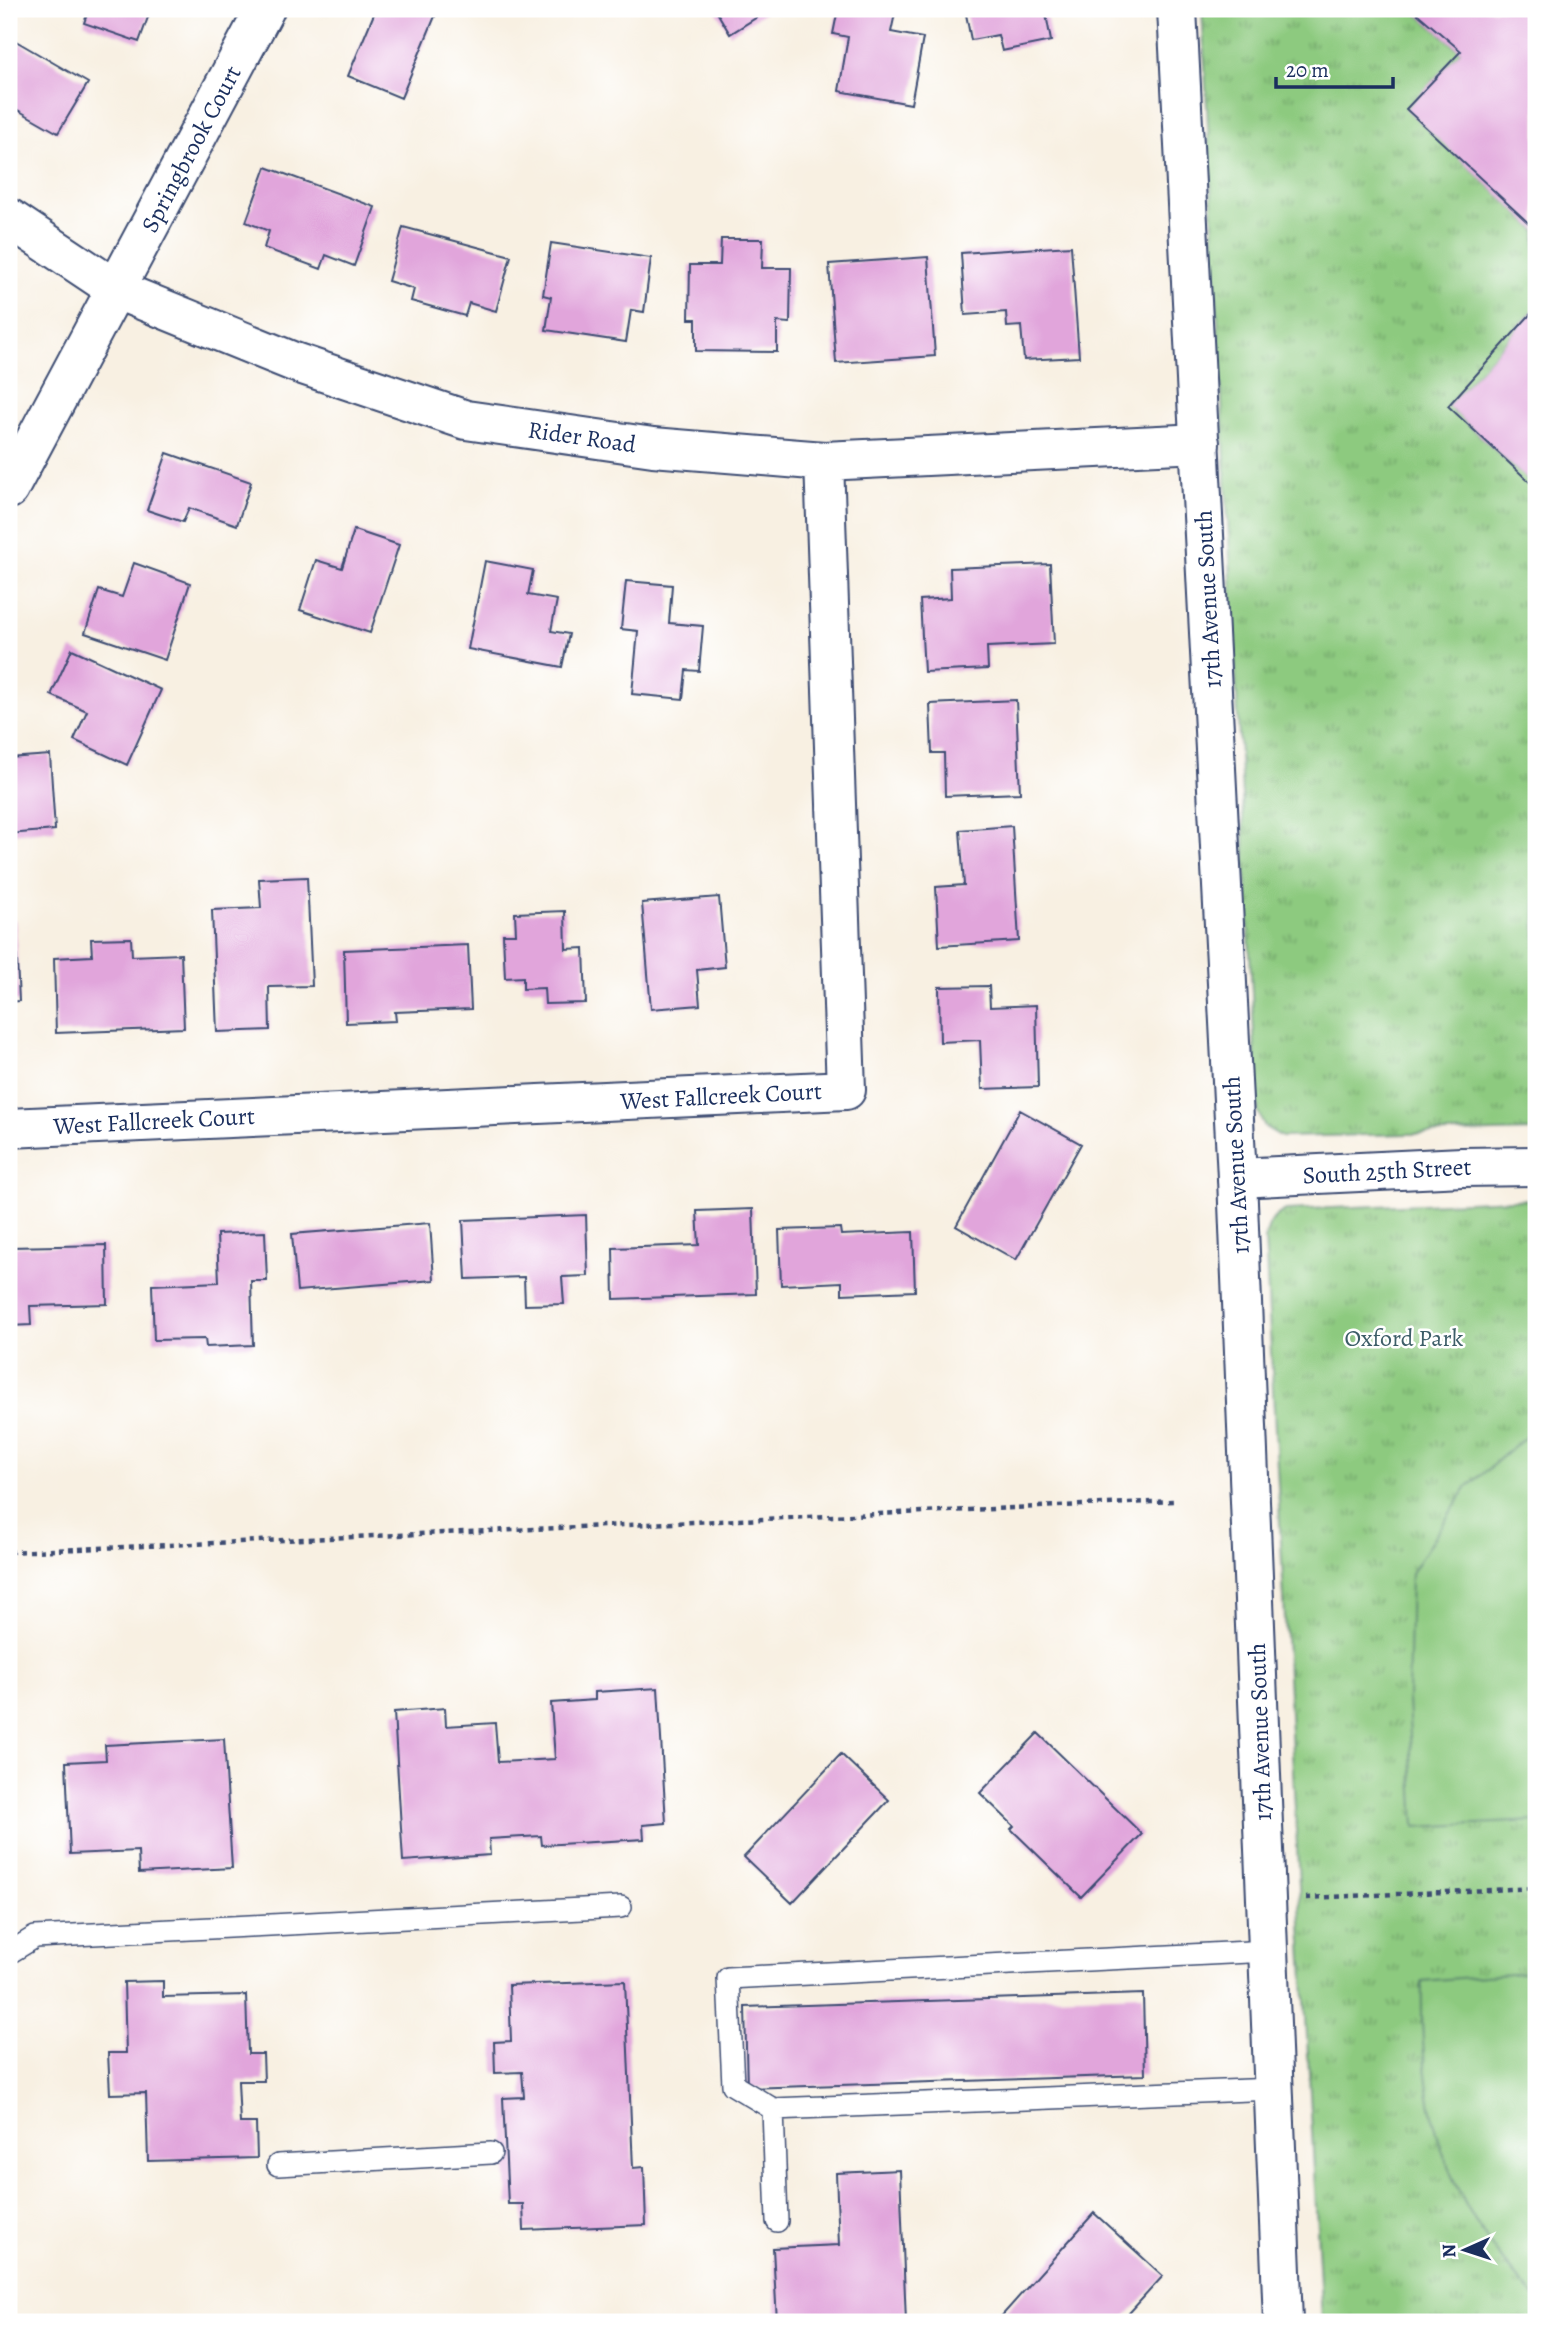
<svg xmlns="http://www.w3.org/2000/svg" width="1545" height="2331" font-family="Alegreya,serif">
	<defs>
		<pattern id="grass-tufts" width="24" height="20" patternUnits="userSpaceOnUse" patternTransform="scale(1.75)"><rect width="24" height="20" fill="#8dca7f"/><path d="M3 7l-1-3M5 7V3M7 7l1-3M15 17l-1-3M17 17v-4M19 17l1-3" fill="none" stroke="#72a46b"/></pattern>
	</defs>
	<rect width="100%" height="100%" fill="#fff"/>
	<filter id="ink" filterUnits="userSpaceOnUse"><feTurbulence type="fractalNoise" baseFrequency=".0143" numOctaves="2"/><feDisplacementMap in="SourceGraphic" scale="14" xChannelSelector="R" yChannelSelector="G"/><feConvolveMatrix kernelMatrix="1 2 1 2 8 2 1 2 1" color-interpolation-filters="sRGB"/></filter>
	<filter id="wash" filterUnits="userSpaceOnUse"><feTurbulence type="fractalNoise" baseFrequency=".00686" numOctaves="4" result="noise"/><feDisplacementMap in="SourceGraphic" scale="28" xChannelSelector="R" yChannelSelector="G"/><feGaussianBlur stdDeviation="1.57" result="paint"/><feColorMatrix in="noise" values="0 0 0 0 0 0 0 0 0 0 0 0 0 0 0 0 0 1.4 0 .05"/><feComposite in="paint" operator="in"/></filter>
	<g filter="url(#wash)">
		<rect width="100%" height="100%" fill="#f8f0e2"/>
		<path fill="url(#grass-tufts)" stroke="#547c6e" stroke-width="2" d="M 1202,9 L 1412,9 L 1461,51 L 1407,109 L 1536,230 L 1536,308 L 1448,406 L 1536,488 L 1536,1131 L 1282,1137 L 1265,1127 L 1258,1112 Z
			M 1536,1199 L 1536,2322 L 1322,2322 L 1265,1239 C 1268,1224 1272,1217 1286,1210 Z"/>
		<path fill="#8dca7f" stroke="#547c6e" stroke-width="2" d="M 1536,1428 L 1536,1821 L 1415,1827 L 1408,1699 L 1411,1573 L 1467,1487 Z
			M 1536,1972 L 1536,2298 C 1443,2204 1419,2110 1422,1981 Z"/>
		<g id="blocks">
			<path fill="#e1a5db" d="M 89,9 L 151,9 L 139,42 L 84,23 Z
				M 376,9 L 438,9 L 401,98 L 348,76 Z
				M 715,9 L 770,9 L 730,34 Z
				M 838,9 L 896,9 L 891,32 L 923,38 L 911,104 L 839,91 L 848,37 L 833,34 Z
				M 965,9 L 1045,9 L 1051,41 L 1002,51 L 998,35 L 971,40 Z
				M 1412,9 L 1536,9 L 1536,230 L 1406,109 L 1461,51 Z
				M 9,37 L 88,83 L 58,133 L 9,105 Z
				M 266,167 L 375,207 L 354,266 L 326,255 L 321,269 L 264,248 L 269,231 L 246,222 Z
				M 403,227 L 511,256 L 496,311 L 469,303 L 465,316 L 411,301 L 414,289 L 388,281 Z
				M 721,239 L 763,239 L 762,268 L 791,268 L 790,323 L 777,322 L 777,352 L 696,351 L 696,319 L 689,319 L 690,265 L 720,265 Z
				M 551,243 L 651,258 L 644,312 L 631,310 L 626,342 L 546,330 L 551,297 L 543,295 Z
				M 1071,246 L 1079,357 L 1024,360 L 1021,326 L 1007,327 L 1006,312 L 965,315 L 961,253 Z
				M 928,257 L 935,356 L 836,363 L 829,264 Z
				M 1536,308 L 1536,488 L 1448,406 Z
				M 167,453 L 251,482 L 237,525 L 189,508 L 183,522 L 147,510 Z
				M 354,530 L 399,545 L 370,633 L 300,610 L 316,560 L 342,568 Z
				M 485,561 L 533,570 L 528,595 L 557,600 L 551,631 L 569,634 L 562,667 L 468,649 Z
				M 134,563 L 190,583 L 165,660 L 85,633 L 99,590 L 122,597 Z
				M 1050,564 L 1054,644 L 987,647 L 988,669 L 924,672 L 920,600 L 951,598 L 950,568 Z
				M 626,581 L 672,585 L 669,623 L 703,626 L 699,671 L 686,670 L 683,699 L 632,694 L 638,631 L 621,629 Z
				M 72,649 L 161,690 L 127,765 L 74,740 L 87,711 L 51,695 Z
				M 1016,700 L 1020,793 L 945,796 L 944,753 L 932,753 L 930,704 Z
				M 50,755 L 55,830 L 9,834 L 9,758 Z
				M 1012,826 L 1019,941 L 939,946 L 936,887 L 964,885 L 960,830 Z
				M 307,877 L 312,986 L 269,987 L 270,1030 L 217,1032 L 212,910 L 261,908 L 259,879 Z
				M 719,897 L 725,967 L 697,970 L 700,1005 L 651,1009 L 642,903 Z
				M 565,911 L 566,949 L 584,948 L 586,1003 L 545,1004 L 544,988 L 523,989 L 523,977 L 505,978 L 503,934 L 516,934 L 515,913 Z
				M 9,920 L 15,920 L 19,1001 L 9,1002 Z
				M 131,938 L 132,956 L 181,954 L 184,1028 L 56,1033 L 54,958 L 92,956 L 91,939 Z
				M 468,945 L 471,1009 L 395,1012 L 396,1021 L 346,1023 L 344,950 Z
				M 989,986 L 990,1007 L 1036,1005 L 1038,1087 L 982,1089 L 980,1040 L 940,1042 L 939,987 Z
				M 1020,1110 L 1081,1144 L 1016,1260 L 956,1226 Z
				M 753,1209 L 756,1294 L 614,1299 L 613,1248 L 699,1245 L 697,1211 Z
				M 586,1215 L 588,1276 L 562,1277 L 564,1304 L 525,1305 L 524,1277 L 466,1279 L 463,1220 Z
				M 430,1223 L 434,1280 L 297,1291 L 292,1234 Z
				M 840,1228 L 841,1235 L 913,1232 L 915,1291 L 842,1294 L 842,1282 L 781,1285 L 779,1230 Z
				M 265,1232 L 267,1281 L 251,1281 L 253,1345 L 206,1347 L 205,1339 L 154,1340 L 152,1285 L 219,1282 L 217,1234 Z
				M 106,1245 L 107,1304 L 30,1306 L 31,1325 L 9,1326 L 9,1247 Z
				M 658,1688 L 666,1823 L 643,1825 L 644,1839 L 542,1845 L 541,1836 L 489,1839 L 490,1855 L 403,1861 L 394,1712 L 445,1708 L 446,1726 L 495,1723 L 498,1762 L 555,1759 L 551,1703 L 595,1700 L 595,1692 Z
				M 1038,1733 L 1142,1834 L 1081,1897 L 1011,1829 L 1014,1826 L 980,1793 Z
				M 224,1739 L 232,1868 L 139,1873 L 138,1851 L 70,1854 L 66,1762 L 106,1760 L 105,1745 Z
				M 841,1754 L 889,1800 L 792,1903 L 744,1857 Z
				M 163,1981 L 163,1997 L 246,1995 L 248,2054 L 263,2054 L 264,2081 L 238,2081 L 240,2123 L 256,2123 L 257,2158 L 148,2161 L 146,2093 L 110,2094 L 108,2053 L 126,2053 L 124,1982 Z
				M 625,1981 L 633,2168 L 644,2167 L 646,2225 L 524,2230 L 523,2204 L 508,2204 L 503,2098 L 524,2097 L 522,2072 L 495,2073 L 494,2042 L 511,2041 L 509,1985 Z
				M 1143,1994 L 1145,2075 L 747,2088 L 745,2007 Z
				M 900,2170 L 906,2322 L 777,2322 L 773,2248 L 839,2245 L 836,2173 Z
				M 1094,2213 L 1163,2276 L 1121,2322 L 1001,2322 L 998,2320 Z"/>
		</g>
	</g>
	<g filter="url(#ink)">
		<use href="#blocks" fill-opacity="0" stroke="#3c4c72" stroke-width="2"/>
		<g fill="none" stroke-linecap="round" stroke-linejoin="round">
			<defs>
				<path id="lane" d="M 1269,1951 L 728,1978 L 733,2085 L 773,2109 L 1274,2089
					M 9,1953 L 35,1937 L 621,1907
					M 773,2109 L 777,2221
					M 278,2165 L 491,2153"/>
				<path id="street" d="M 9,218 L 117,290 L 294,362 L 466,420 L 653,447 L 824,461 L 1200,443
					M 9,489 L 265,9
					M 9,1128 L 846,1090 L 824,461
					M 1237,1178 L 1462,1167 L 1536,1166"/>
				<path id="secondary" d="M 1177,9 L 1237,1178 L 1283,2322"/>
			</defs>
			<use href="#lane" stroke="#3c4c72" stroke-width="24"/>
			<use href="#street" stroke="#3c4c72" stroke-width="42"/>
			<use href="#secondary" stroke="#3c4c72" stroke-width="42"/>
			<path stroke="#3c4c72" stroke-width="4.5" stroke-dasharray="5 5" stroke-linecap="butt" d="M 9,1552 L 1174,1501
				M 1306,1898 L 1536,1888"/>
			<use href="#lane" stroke="#fff" stroke-width="21"/>
			<use href="#street" stroke="#fff" stroke-width="38"/>
			<use href="#secondary" stroke="#fff" stroke-width="38"/>
		</g>
	</g>
	<g text-anchor="middle" stroke-width="5" stroke-linejoin="round" paint-order="stroke">
		<g font-size="24" fill="#1b2f5e" stroke="#fff">
			<text transform="translate(191 149) rotate(-62)" y="8">Springbrook Court</text>
			<text transform="translate(582 437) rotate(8)" y="8">Rider Road</text>
			<text transform="translate(1208 599) rotate(-93)" y="8">17th Avenue South</text>
			<text transform="translate(721 1096) rotate(-3)" y="8">West Fallcreek Court</text>
			<text transform="translate(154 1121) rotate(-3)" y="8">West Fallcreek Court</text>
			<text transform="translate(1236 1165) rotate(-93)" y="8">17th Avenue South</text>
			<text transform="translate(1387 1171) rotate(-3)" y="8">South 25th Street</text>
			<text transform="translate(1260 1732) rotate(-92)" y="8">17th Avenue South</text>
		</g>
		<g font-size="24" fill="#3d5e68" stroke="#fff">
			<text x="1404" y="1346">Oxford Park</text>
		</g>
	</g>
	<rect width="1545" height="2331" fill="none" stroke="#fff" stroke-width="35"/>
	<g transform="translate(1465 2250) rotate(267)" stroke="#ffffff" stroke-width="5" paint-order="stroke">
	<path d="M0-5L12 26L0 18L-12 26Z" fill="#1b2f5e"/>
	<text y="-10" font-size="19" font-weight="bold" text-anchor="middle" fill="#1b2f5e">N</text>
	</g>
	<path d="M1276 77v10h117v-10" fill="none" stroke="#1b2f5e" stroke-width="3.5"/>
	<text x="1286" y="77" font-size="21" fill="#1b2f5e" stroke="#ffffff" stroke-width="5" paint-order="stroke">20 m</text>
</svg>
